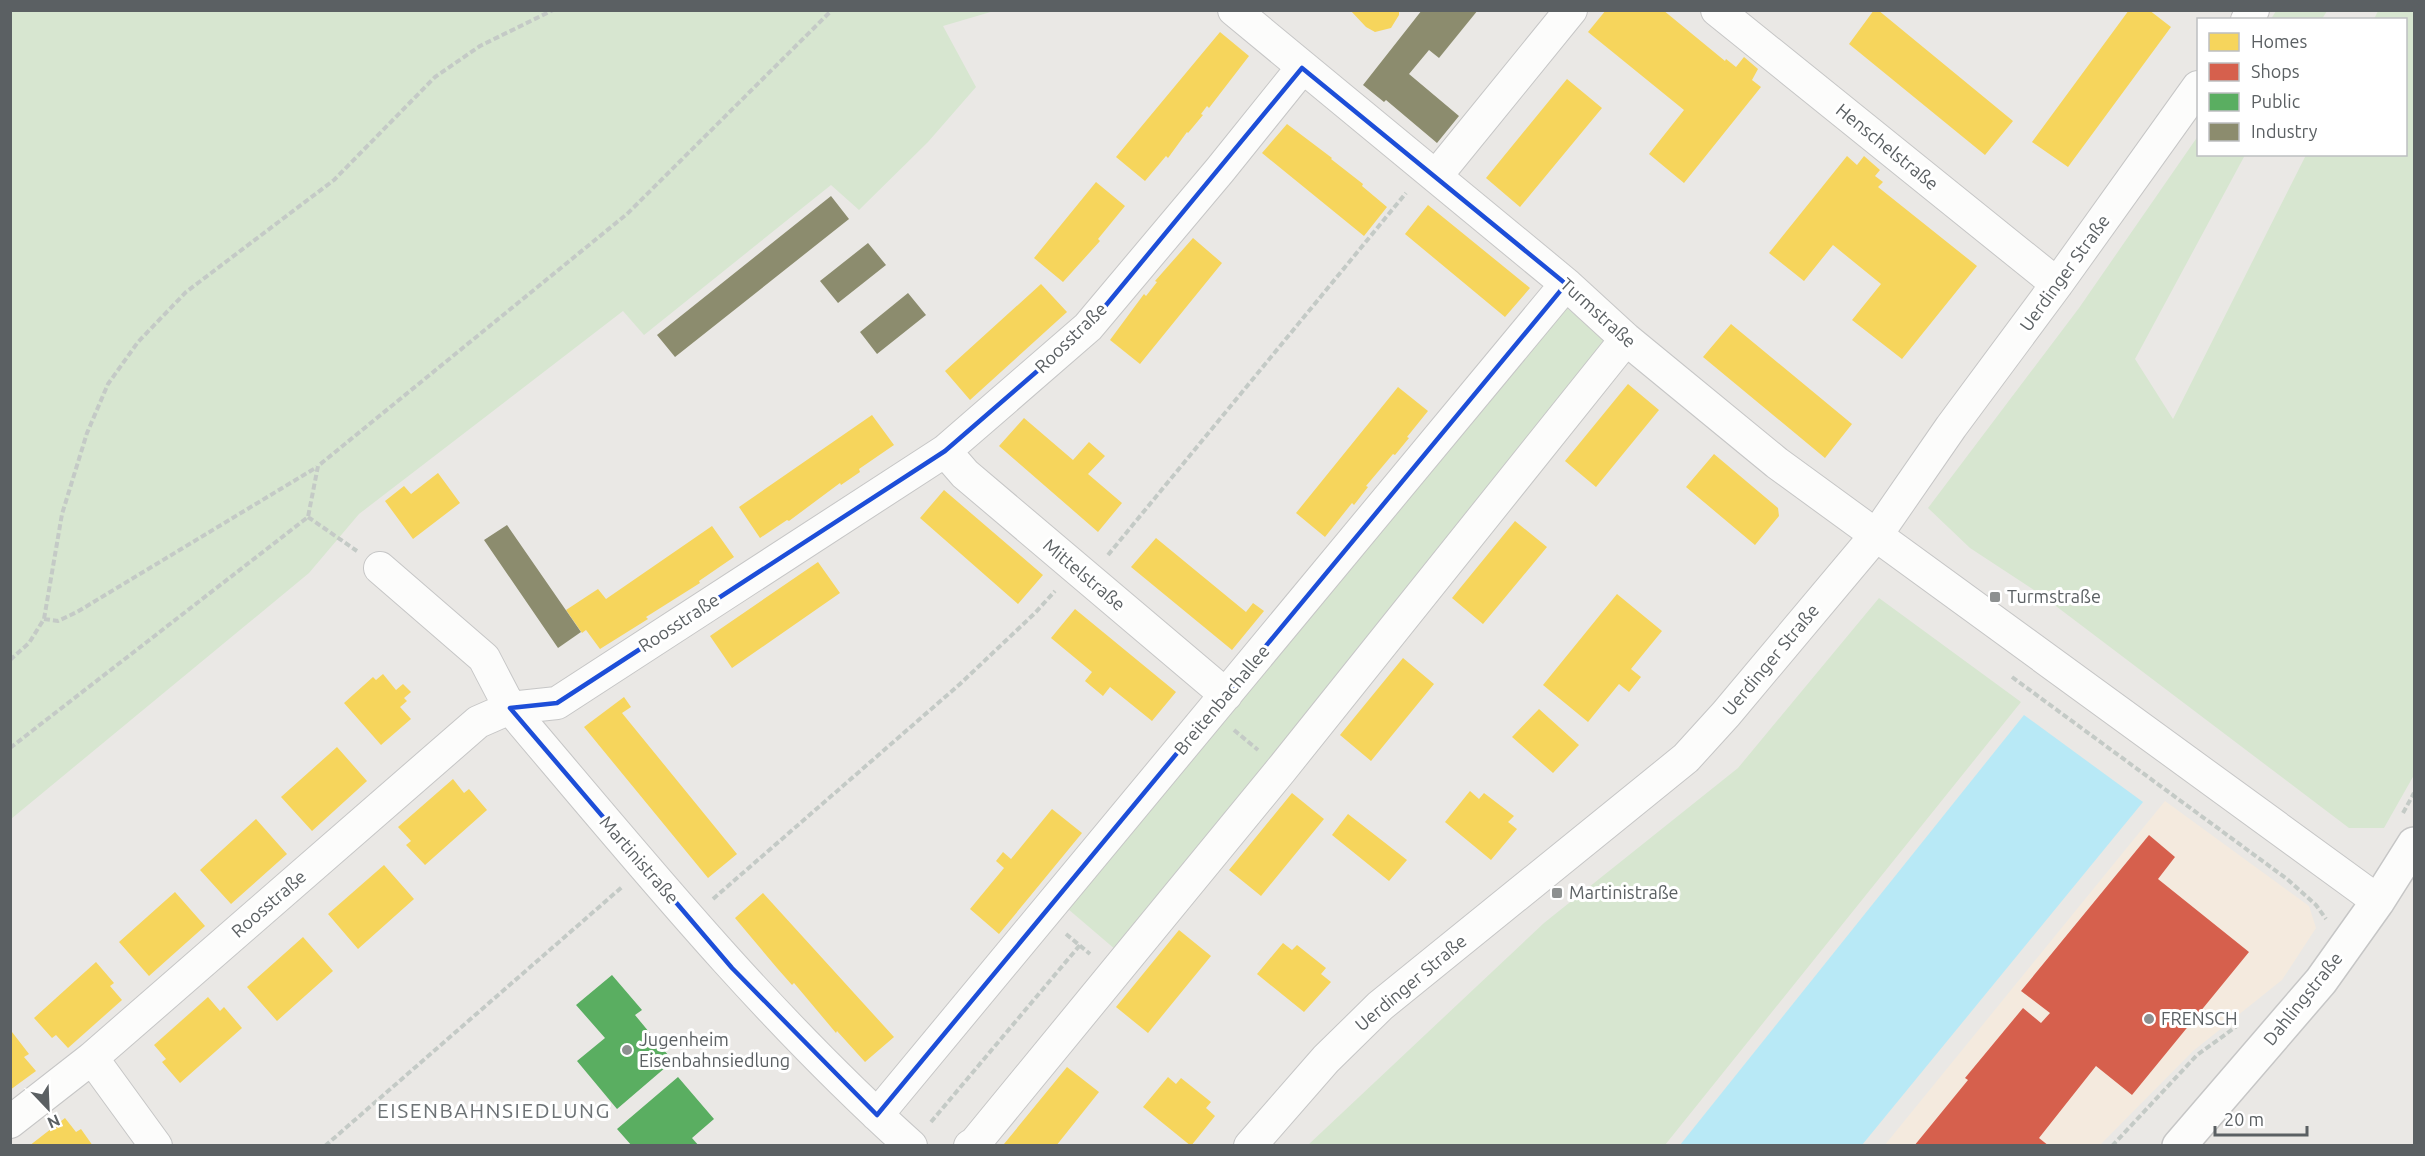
<svg xmlns="http://www.w3.org/2000/svg" width="2425" height="1156" font-family="Ubuntu,sans-serif">
	<rect width="100%" height="100%" fill="#eae8e5"/>
	<path fill="#f4eade" d="M 2165,801 L 2309,906 L 2316,928 L 2282,980 L 2193,1051 L 2100,1145 L 1884,1146 Z"/>
	<path fill="#d7e6d0" d="M 11,10 L 994,10 L 994,11 L 943,26 L 976,87 L 928,142 L 859,210 L 831,185 L 644,335 L 623,311 L 359,514 L 309,573 L 11,819 Z
		M 2276,11 L 2276,10 L 2327,11 L 2322,19 L 2271,19 Z
		M 2378,11 L 2414,11 L 2414,775 L 2384,828 L 2349,828 L 2040,594 L 1970,548 L 1928,508 L 2079,308 L 2198,136 L 2198,154 L 2245,155 L 2135,359 L 2173,419 L 2306,155 L 2406,154 L 2406,20 L 2374,19 Z
		M 1567,308 L 1612,346 L 1116,950 L 1068,909 Z
		M 1879,598 L 2021,702 L 1665,1145 L 1308,1145 L 1544,923 L 1738,768 Z"/>
	<path fill="#b8e9f6" d="M 2024,715 L 2143,802 L 1862,1145 L 1680,1145 Z"/>
	<path fill="#f6d55c" d="M 1350,10 L 1399,10 L 1399,15 L 1391,28 L 1375,32 L 1366,27 Z
		M 1606,10 L 1663,10 L 1725,61 L 1726,59 L 1736,67 L 1744,57 L 1758,69 L 1752,80 L 1761,87 L 1684,183 L 1649,154 L 1684,110 L 1588,32 Z
		M 1874,10 L 1878,10 L 2013,121 L 1985,155 L 1849,44 Z
		M 2129,10 L 2149,10 L 2171,27 L 2068,167 L 2032,142 Z
		M 1220,32 L 1249,56 L 1209,108 L 1207,106 L 1201,114 L 1203,115 L 1188,133 L 1187,132 L 1168,158 L 1166,156 L 1145,181 L 1116,157 Z
		M 1567,79 L 1602,108 L 1520,207 L 1486,178 Z
		M 1287,124 L 1332,158 L 1331,159 L 1363,184 L 1362,186 L 1387,207 L 1364,236 L 1262,153 Z
		M 1847,156 L 1857,165 L 1864,156 L 1880,170 L 1875,176 L 1883,182 L 1878,187 L 1977,266 L 1902,359 L 1852,320 L 1881,284 L 1833,245 L 1804,281 L 1769,253 Z
		M 1096,182 L 1125,206 L 1098,239 L 1100,241 L 1063,282 L 1034,258 Z
		M 1428,205 L 1530,288 L 1505,317 L 1405,234 Z
		M 1193,238 L 1222,263 L 1140,364 L 1110,340 L 1144,294 L 1146,296 L 1157,282 L 1155,281 Z
		M 1041,284 L 1067,312 L 970,400 L 945,371 Z
		M 1731,324 L 1852,424 L 1825,458 L 1703,357 Z
		M 1628,384 L 1659,410 L 1596,487 L 1565,461 Z
		M 1398,387 L 1428,411 L 1407,437 L 1409,438 L 1395,455 L 1393,454 L 1366,486 L 1368,487 L 1354,505 L 1352,503 L 1325,537 L 1296,513 Z
		M 872,415 L 894,445 L 859,469 L 860,472 L 841,485 L 840,483 L 789,521 L 787,520 L 760,538 L 739,507 Z
		M 1024,418 L 1073,460 L 1089,442 L 1105,456 L 1088,474 L 1122,503 L 1098,532 L 999,446 Z
		M 1714,454 L 1778,508 L 1779,516 L 1755,545 L 1686,487 Z
		M 438,473 L 460,503 L 413,539 L 385,501 L 404,486 L 411,494 Z
		M 944,490 L 1043,575 L 1018,604 L 920,518 Z
		M 1515,521 L 1547,547 L 1483,624 L 1452,598 Z
		M 712,526 L 734,557 L 699,581 L 700,583 L 646,617 L 648,619 L 600,649 L 586,630 L 582,633 L 566,610 L 598,589 L 606,599 Z
		M 1156,538 L 1246,612 L 1253,603 L 1264,611 L 1232,650 L 1131,567 Z
		M 818,562 L 840,593 L 732,668 L 710,636 Z
		M 1617,594 L 1662,631 L 1631,669 L 1641,677 L 1629,692 L 1619,684 L 1588,722 L 1543,685 Z
		M 1075,609 L 1176,692 L 1152,721 L 1110,687 L 1103,696 L 1085,681 L 1092,672 L 1051,638 Z
		M 1403,658 L 1434,684 L 1371,761 L 1340,735 Z
		M 383,674 L 396,690 L 403,684 L 411,692 L 404,698 L 407,701 L 400,707 L 411,719 L 381,745 L 344,703 L 373,677 L 376,680 Z
		M 624,697 L 631,707 L 622,713 L 737,854 L 708,878 L 584,727 Z
		M 1539,709 L 1579,745 L 1553,773 L 1512,737 Z
		M 337,747 L 367,781 L 312,831 L 281,797 Z
		M 453,779 L 464,793 L 469,789 L 487,810 L 425,865 L 406,845 L 411,841 L 398,827 Z
		M 1470,791 L 1479,799 L 1484,793 L 1514,816 L 1508,822 L 1517,829 L 1491,860 L 1445,822 Z
		M 1292,793 L 1324,819 L 1261,896 L 1229,870 Z
		M 1052,809 L 1082,833 L 999,934 L 970,909 L 1004,868 L 996,861 L 1003,852 L 1011,859 Z
		M 1348,814 L 1407,860 L 1389,881 L 1332,835 Z
		M 256,819 L 287,854 L 231,904 L 200,870 Z
		M 384,865 L 414,899 L 358,949 L 328,914 Z
		M 175,892 L 205,926 L 149,976 L 119,942 Z
		M 763,893 L 894,1037 L 865,1062 L 837,1031 L 836,1033 L 794,983 L 792,985 L 777,968 L 735,918 Z
		M 1179,930 L 1211,956 L 1148,1033 L 1116,1007 Z
		M 303,937 L 333,971 L 277,1021 L 247,987 Z
		M 1283,943 L 1292,950 L 1297,945 L 1326,968 L 1321,974 L 1331,982 L 1304,1012 L 1257,974 Z
		M 96,962 L 114,983 L 110,986 L 122,1000 L 68,1048 L 56,1035 L 52,1038 L 34,1018 Z
		M 208,997 L 220,1011 L 224,1007 L 242,1028 L 180,1083 L 162,1062 L 166,1059 L 154,1045 Z
		M 12,1032 L 29,1054 L 24,1057 L 36,1071 L 10,1090 Z
		M 1067,1067 L 1099,1092 L 1056,1146 L 1006,1146 L 1004,1144 Z
		M 1168,1077 L 1176,1084 L 1181,1078 L 1211,1102 L 1206,1108 L 1215,1116 L 1191,1146 L 1143,1107 Z
		M 65,1118 L 76,1132 L 81,1129 L 93,1146 L 29,1146 Z"/>
	<path fill="#d6604d" d="M 2149,835 L 2175,857 L 2158,879 L 2249,952 L 2132,1095 L 2096,1066 L 2039,1138 L 2049,1146 L 1914,1146 L 1968,1080 L 1965,1078 L 2023,1008 L 2041,1023 L 2050,1013 L 2021,991 Z"/>
	<path fill="#5aae61" d="M 612,975 L 642,1010 L 635,1015 L 673,1061 L 617,1109 L 577,1061 L 605,1038 L 576,1005 Z
		M 678,1077 L 714,1119 L 692,1138 L 699,1146 L 632,1146 L 617,1129 Z"/>
	<path fill="#8c8c6e" d="M 1422,10 L 1478,10 L 1439,58 L 1429,50 L 1409,74 L 1459,116 L 1437,143 L 1386,100 L 1384,102 L 1363,85 Z
		M 831,196 L 849,219 L 675,357 L 657,335 Z
		M 868,243 L 886,265 L 838,303 L 820,281 Z
		M 908,293 L 926,315 L 877,354 L 860,332 Z
		M 507,525 L 581,632 L 558,648 L 484,540 Z"/>
	<g fill="none" stroke-linecap="round" stroke-linejoin="round">
		<defs>
			<path id="street" d="M 1234,10 L 1566,284 L 1626,339 L 1777,463 L 2378,901
				M 1717,10 L 2057,284
				M 2247,20 L 2253,10
				M 1436,176 L 1571,10
				M 945,451 L 965,474 L 1226,695
				M 380,568 L 484,658 L 510,708 C 638,859 763,1013 911,1146
				M 92,1058 L 156,1146
				M 877,1115 L 1566,284
				M 10,1122 L 92,1058 L 478,722 L 510,708 L 557,703 L 945,451 L 1088,327 L 1220,170 L 1302,68
				M 970,1146 L 975,1143 L 1281,770 L 1626,339
				M 1250,1146 L 1326,1059 L 1380,1006 L 1686,758 L 1726,714 L 1877,534 L 1951,427 L 2057,284 L 2198,87"/>
			<path id="secondary" d="M 2179,1146 L 2321,981 L 2378,901 L 2414,844"/>
		</defs>
		<use href="#street" stroke="#c6c6c6" stroke-width="34"/>
		<use href="#secondary" stroke="#c6c6c6" stroke-width="36"/>
		<path stroke="#c4cac6" stroke-width="4" stroke-dasharray="6 3" stroke-linecap="butt" d="M 308,517 L 357,551
			M 1108,555 L 1406,193
			M 44,619 L 58,621 L 77,612 L 317,467
			M 10,660 L 29,643 L 44,619 L 62,514 L 87,433 L 108,384 L 138,342 L 186,292 L 334,180 L 435,77 L 480,46 L 553,10
			M 2012,677 L 2287,879 L 2316,905 L 2326,919
			M 1234,730 L 1258,750
			M 10,748 L 308,517 L 318,466 L 627,214 L 832,10
			M 2403,813 L 2414,793
			M 713,899 L 960,684 L 1035,613 L 1055,591
			M 1066,934 L 1090,954
			M 931,1122 L 1080,945
			M 325,1146 L 622,887
			M 2112,1146 L 2197,1055 L 2237,1026"/>
		<use href="#street" stroke="#fcfcfb" stroke-width="32"/>
		<use href="#secondary" stroke="#fcfcfb" stroke-width="33"/>
	</g>
	<path fill="none" stroke="#1d4ed8" stroke-width="4.5" stroke-linejoin="round" d="M 1302,68 L 1566,284 L 877,1115 L 732,968 L 510,708 L 557,703 L 945,451 L 1088,327 Z"/>
	<g fill="#8d9090" stroke="#fff" stroke-width="2">
		<rect x="1989" y="591" width="12" height="12" rx="3"/>
		<rect x="1551" y="887" width="12" height="12" rx="3"/>
		<circle cx="2149" cy="1019" r="6"/>
		<circle cx="627" cy="1050" r="6"/>
	</g>
	<g text-anchor="middle" stroke-width="6" stroke-linejoin="round" paint-order="stroke">
		<g font-size="18" fill="#5b6063" stroke="#fff">
			<text transform="translate(1887 147) rotate(39)" y="6">Henschelstraße</text>
			<text transform="translate(2065 273) rotate(-54)" y="6">Uerdinger Straße</text>
			<text transform="translate(1598 313) rotate(42)" y="6">Turmstraße</text>
			<text transform="translate(1071 338) rotate(-44)" y="6">Roosstraße</text>
			<text transform="translate(1084 575) rotate(40)" y="6">Mittelstraße</text>
			<text transform="translate(679 623) rotate(-33)" y="6">Roosstraße</text>
			<text transform="translate(1771 660) rotate(-50)" y="6">Uerdinger Straße</text>
			<text transform="translate(1222 700) rotate(-50)" y="6">Breitenbachallee</text>
			<text transform="translate(639 860) rotate(49)" y="6">Martinistraße</text>
			<text transform="translate(269 904) rotate(-41)" y="6">Roosstraße</text>
			<text transform="translate(1411 983) rotate(-40)" y="6">Uerdinger Straße</text>
			<text transform="translate(2303 999) rotate(-51)" y="6">Dahlingstraße</text>
		</g>
		<g font-size="18" fill="#5b6063" stroke="#fff" text-anchor="start">
			<text x="2007" y="603">Turmstraße</text>
			<text x="1569" y="899">Martinistraße</text>
			<text x="2161" y="1025">FRENSCH</text>
			<text x="639" y="1046">Jugenheim<tspan x="639" dy="21">Eisenbahnsiedlung</tspan></text>
		</g>
		<g font-size="21" letter-spacing="1.5" fill="#6c7275" stroke="#fff">
			<text x="494" y="1118">EISENBAHNSIEDLUNG</text>
		</g>
	</g>
	<rect width="2425" height="1156" fill="none" stroke="#5b6063" stroke-width="24"/>
	<rect x="2197" y="18" width="210" height="138" fill="#ffffff" stroke="#bdbfc1" stroke-width="1.5"/>
	<rect x="2209" y="33" width="30" height="18" fill="#f6d55c" stroke="#bdbfc1" stroke-width="1.5"/>
	<text x="2251" y="48" font-size="18" fill="#5b6063">Homes</text>
	<rect x="2209" y="63" width="30" height="18" fill="#d6604d" stroke="#bdbfc1" stroke-width="1.5"/>
	<text x="2251" y="78" font-size="18" fill="#5b6063">Shops</text>
	<rect x="2209" y="93" width="30" height="18" fill="#5aae61" stroke="#bdbfc1" stroke-width="1.5"/>
	<text x="2251" y="108" font-size="18" fill="#5b6063">Public</text>
	<rect x="2209" y="123" width="30" height="18" fill="#8c8c6e" stroke="#bdbfc1" stroke-width="1.5"/>
	<text x="2251" y="138" font-size="18" fill="#5b6063">Industry</text>
	<g transform="translate(48 1108) rotate(157)" stroke="#ffffff" stroke-width="4.5" paint-order="stroke">
	<path d="M0-4.5L10 22L0 15L-10 22Z" fill="#5b6063"/>
	<text y="-9" font-size="16" font-weight="bold" text-anchor="middle" fill="#5b6063">N</text>
	</g>
	<path d="M2215 1126v9h92v-9" fill="none" stroke="#5b6063" stroke-width="3"/>
	<text x="2224" y="1126" font-size="18" fill="#5b6063" stroke="#ffffff" stroke-width="4.5" paint-order="stroke">20 m</text>
</svg>
